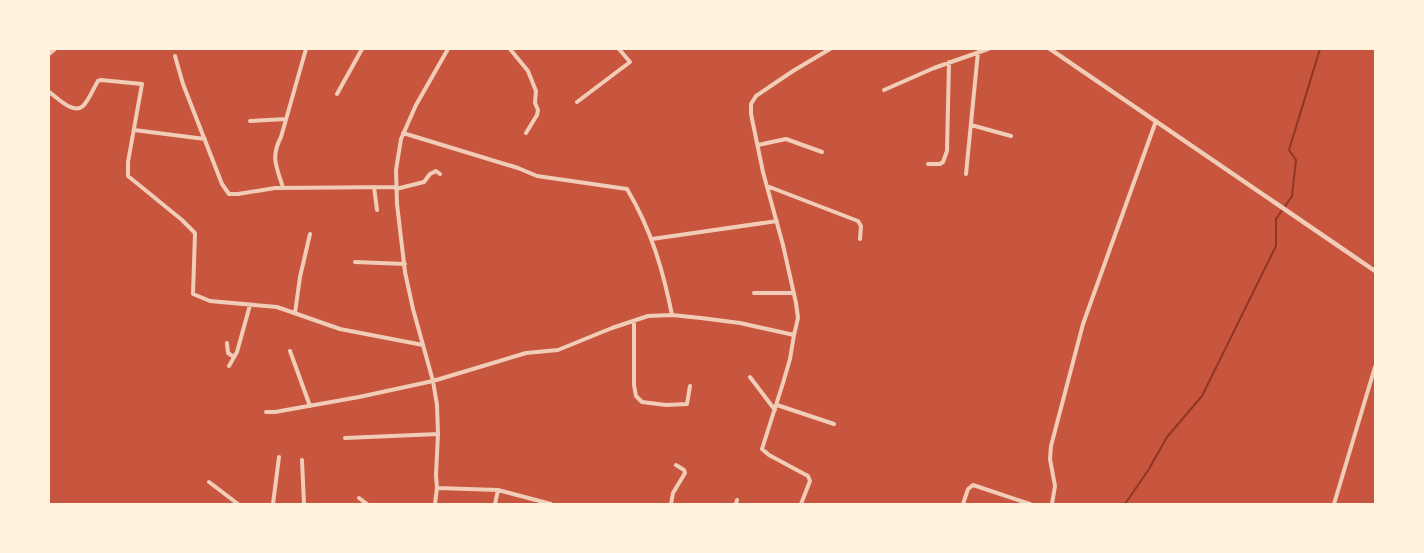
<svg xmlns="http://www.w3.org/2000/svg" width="1424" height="553" font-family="Arial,sans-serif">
	<rect width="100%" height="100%" fill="#c8553d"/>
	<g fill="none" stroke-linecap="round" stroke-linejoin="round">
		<path stroke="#8f3625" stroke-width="2" d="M 1125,504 L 1149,469 L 1167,437 L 1202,396 L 1276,246 L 1276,219 L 1292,196 L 1296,160 L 1289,150 L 1320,49"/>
		<path stroke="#f1ccb7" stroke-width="4" d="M 510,49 L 528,71 L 536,91 L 535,103 L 538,110 L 537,115 L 526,133
			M 49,54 L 55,49
			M 175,56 L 183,84 L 222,184 L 229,194 L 238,194 L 275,188 L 396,187
			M 884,90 L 934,68 L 988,49
			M 49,92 C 57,97 73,115 83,106 C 89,100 93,89 98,81 L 101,80 L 142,84 L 128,162 L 128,176 L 182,220 L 195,233 L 193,294 L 210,301 L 277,307 L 340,329 L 423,345
			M 337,94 L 362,49
			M 577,102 L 630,62 L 619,49
			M 250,121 L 286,119
			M 971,125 L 1011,136
			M 134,130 L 205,139
			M 403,133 L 518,168 L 537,176 L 627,189 C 651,229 663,270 672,315
			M 758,145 L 786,139 L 822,152
			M 928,164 L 940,164 L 943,162 L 947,151 L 949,62
			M 966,174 L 978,52
			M 767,186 L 858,221 L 861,226 L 860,239
			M 374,187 L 377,210
			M 283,188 C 277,167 270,158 281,137 L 306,49
			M 396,189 L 424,182 L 430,174 L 436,171 L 440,174
			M 652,239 L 777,221
			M 355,262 L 405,264
			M 754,293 L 794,293
			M 295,313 L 300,277 L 310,234
			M 634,321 L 634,385 L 636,396 L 642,402 L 666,405 L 687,404 L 690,386
			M 794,335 L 790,359 L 783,383 L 762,449 L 769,455 L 808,476 L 810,481 L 801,504
			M 227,343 L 228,353 L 234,357
			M 290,351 L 310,406
			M 229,366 L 237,352 L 250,305
			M 750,377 L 775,410
			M 777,405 L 834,424
			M 266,412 L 275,412 L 359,397 L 433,381 L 526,353 L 558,350 L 612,328 L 648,316 L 672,315 L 701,318 L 740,323 L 794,335 L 798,318 L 796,303 L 783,245 L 763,172 L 751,114 L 751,104 L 756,96 L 793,71 L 830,49
			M 345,438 L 438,434
			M 302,460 L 304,504
			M 209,482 L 238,504
			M 437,488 L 498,490 L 551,504
			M 359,498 L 367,504
			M 273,504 L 279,457
			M 435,504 L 437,488 L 436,475 L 438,434 L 437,405 L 433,381 L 413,309 L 405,272 L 397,204 L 396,170 L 401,139 L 416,105 L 448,49
			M 495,504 L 498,490
			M 671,504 L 673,493 L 685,473 L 684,470 L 676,465
			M 736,504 L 737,500
			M 963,504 L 968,489 L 973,485 L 1030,504
			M 1052,504 L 1055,486 L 1050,459 L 1051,446 L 1083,324 L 1156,121
			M 1334,504 L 1375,367"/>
		<path stroke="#f1ccb7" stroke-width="4.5" d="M 1050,49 L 1375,271"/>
	</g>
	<rect width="1424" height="553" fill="none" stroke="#fff3e0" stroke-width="100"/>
</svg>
